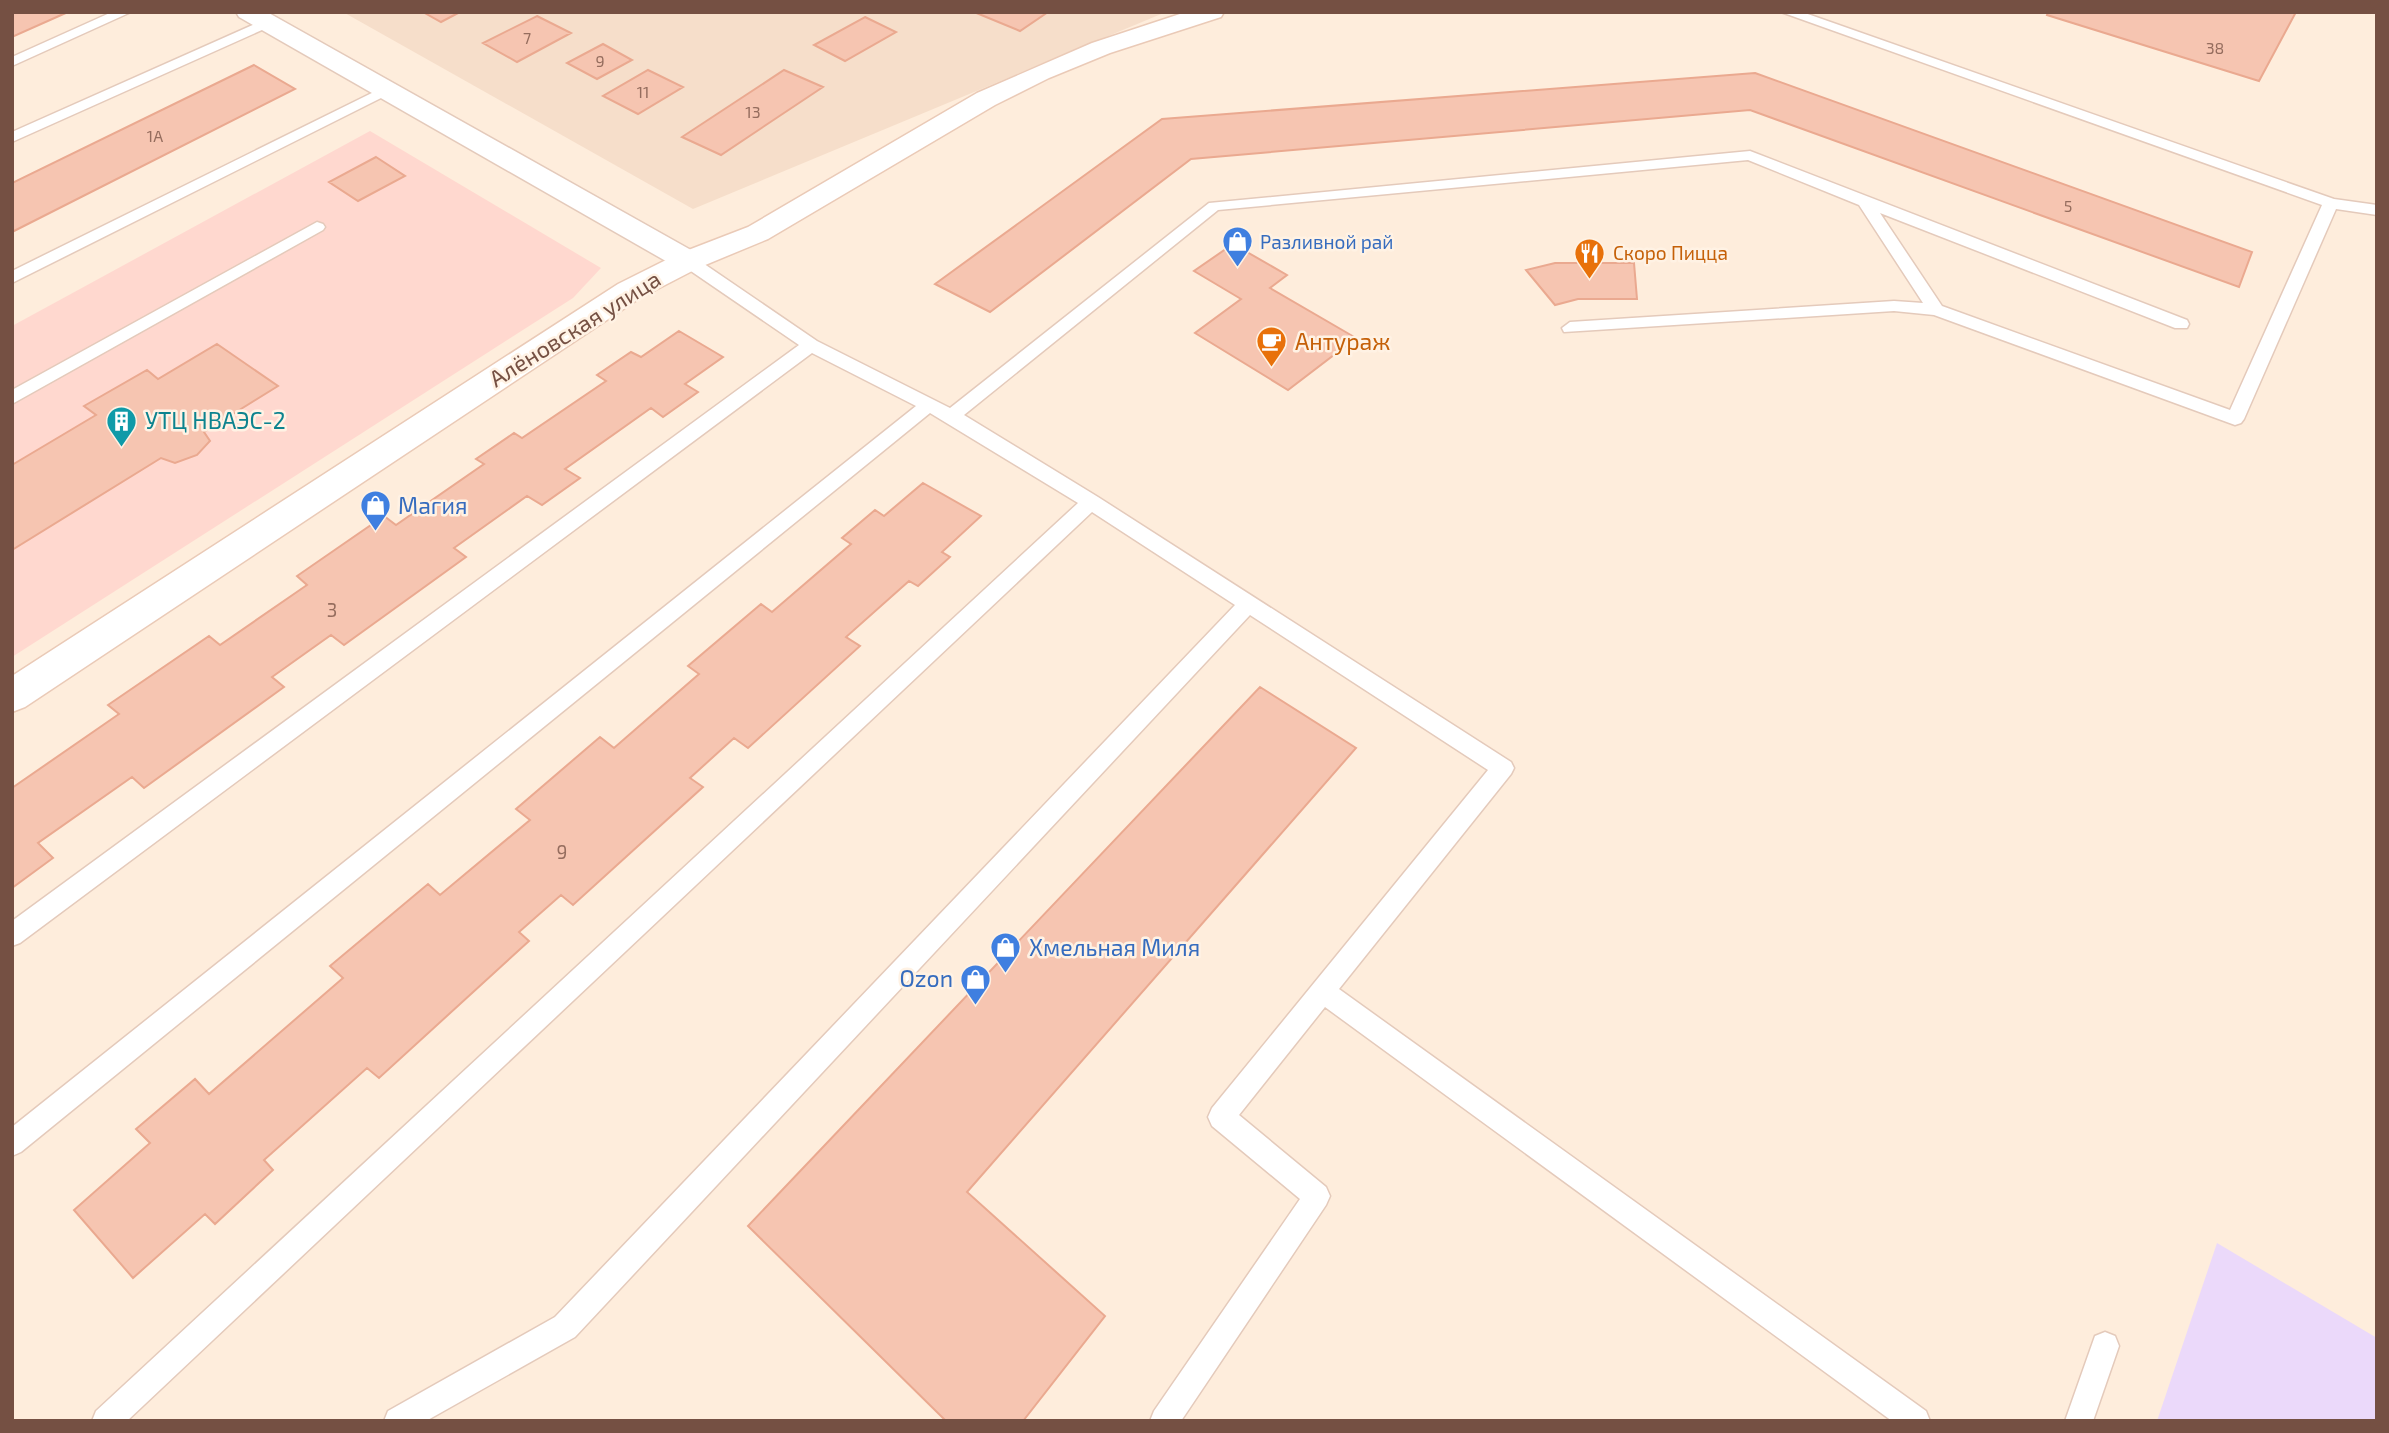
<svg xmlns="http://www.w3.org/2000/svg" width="2389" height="1433" font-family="'Exo 2',sans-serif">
	<rect width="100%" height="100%" fill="#feeddc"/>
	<path fill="#f6deca" d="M 343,12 L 1166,12 L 693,209 Z"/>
	<path fill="#ffd8cf" d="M 370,131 L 601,268 L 573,298 L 12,657 L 12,326 Z"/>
	<path fill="#ebd9fa" d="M 2217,1243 L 2377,1338 L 2377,1421 L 2157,1421 Z"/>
	<path fill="#f6c5b1" stroke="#eaa990" stroke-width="2" d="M 12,12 L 68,12 L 12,37 Z
		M 423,12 L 460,12 L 441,22 Z
		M 974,12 L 1048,12 L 1020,31 Z
		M 2048,12 L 2296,12 L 2259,81 L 2047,15 Z
		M 537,16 L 571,33 L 517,62 L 483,43 Z
		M 865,17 L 896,32 L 845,61 L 814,45 Z
		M 603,44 L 632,60 L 597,79 L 567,63 Z
		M 254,65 L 295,89 L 12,232 L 12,183 Z
		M 648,70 L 683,87 L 638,114 L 603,96 Z
		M 784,70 L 823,87 L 721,155 L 682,137 Z
		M 1755,73 L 2252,252 L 2239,287 L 1750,110 L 1191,159 L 990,312 L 935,284 L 1162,119 Z
		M 376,157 L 405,176 L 358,201 L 329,182 Z
		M 1233,244 L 1287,275 L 1270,288 L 1356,338 L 1288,390 L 1195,333 L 1241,299 L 1194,271 Z
		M 1555,263 L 1634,263 L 1637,299 L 1578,299 L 1555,305 L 1526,270 Z
		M 679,331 L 723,357 L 685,384 L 698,392 L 663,417 L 651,408 L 565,469 L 580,478 L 542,505 L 527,496 L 454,548 L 466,557 L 344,645 L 331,635 L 272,677 L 284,687 L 144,788 L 132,777 L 38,843 L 53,858 L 12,888 L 12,788 L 119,714 L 108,705 L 209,636 L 220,645 L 307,585 L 297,576 L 384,516 L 396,525 L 484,464 L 476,459 L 514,433 L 522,438 L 606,381 L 597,375 L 631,352 L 641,357 Z
		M 217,344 L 278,386 L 204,432 L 210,441 L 197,455 L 175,463 L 161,458 L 12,550 L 12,465 L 96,415 L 84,406 L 147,370 L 158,379 Z
		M 923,483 L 981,516 L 942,552 L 950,557 L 918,586 L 909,581 L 846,637 L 860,646 L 748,748 L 734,738 L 690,778 L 703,787 L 573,905 L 561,895 L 519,932 L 529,941 L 379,1078 L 367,1068 L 264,1160 L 273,1170 L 215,1224 L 205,1214 L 133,1278 L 74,1210 L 150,1143 L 136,1129 L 195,1079 L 209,1094 L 343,978 L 330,966 L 428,884 L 440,895 L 530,820 L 516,809 L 600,737 L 614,748 L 699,674 L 688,666 L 761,604 L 772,612 L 851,544 L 842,538 L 875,510 L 884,516 Z
		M 1260,687 L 1356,748 L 967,1192 L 1105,1316 L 1023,1421 L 946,1421 L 748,1226 Z"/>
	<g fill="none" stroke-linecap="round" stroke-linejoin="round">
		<defs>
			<path id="lane" d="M 112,12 L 131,12 L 12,66 L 12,57 Z
				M 1781,12 L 1802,12 L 2334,199 L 2377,205 L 2377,215 L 2336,209 L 2244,419 L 2241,423 L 2235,425 L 1934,315 L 1894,311 L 1564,332 L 1562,328 L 1570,322 L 1894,301 L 1923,303 L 1859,205 L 1748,160 L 1218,210 L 964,415 L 1098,497 L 1511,762 L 1514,768 L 1511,774 L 1339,989 L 1926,1411 L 1930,1421 L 1892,1421 L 1325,1007 L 1239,1115 L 1326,1187 L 1330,1196 L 1326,1205 L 1181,1421 L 1150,1421 L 1154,1411 L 1300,1199 L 1212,1126 L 1208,1117 L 1212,1108 L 1488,770 L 1250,615 L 575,1337 L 426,1421 L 384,1421 L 388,1411 L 555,1317 L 1235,605 L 1092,512 L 127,1421 L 92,1421 L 96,1411 L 1078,503 L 930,413 L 21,1152 L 12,1156 L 12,1127 L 916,406 L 812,353 L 20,943 L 12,946 L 12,921 L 799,345 L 682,265 L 680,261 L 682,257 L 694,257 L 817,341 L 950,408 L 1209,203 L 1750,151 L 2187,320 L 2189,324 L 2187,328 L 2175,328 L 1880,213 L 1942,306 L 2230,410 L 2322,205 Z
				M 266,19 L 271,20 L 271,26 L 12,142 L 12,132 Z
				M 386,86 L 391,87 L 391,93 L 12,283 L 12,271 Z
				M 317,222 L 323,224 L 325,227 L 323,230 L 12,404 L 12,390 Z
				M 2105,1332 L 2115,1336 L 2119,1346 L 2093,1421 L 2065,1421 L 2095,1336 Z"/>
			<path id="street" d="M 236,12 L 267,12 L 698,254 L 703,261 L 698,268 L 688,270 L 678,268 L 239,17 Z"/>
			<path id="secondary" d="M 1186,12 L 1224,12 L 1221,17 L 1110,53 L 1049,78 L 995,105 L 768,239 L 698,268 L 640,298 L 25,707 L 12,712 L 12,676 L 618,284 L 678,254 L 748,227 L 977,93 L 1092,43 Z"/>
		</defs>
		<use href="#lane" stroke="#e4cabb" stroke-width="3"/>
		<use href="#street" stroke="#e4cabb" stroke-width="3"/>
		<use href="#secondary" stroke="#eacab7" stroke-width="3"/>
		<use href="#lane" fill="#fff" fill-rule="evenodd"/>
		<use href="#street" fill="#fff" fill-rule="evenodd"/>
		<use href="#secondary" fill="#fff" fill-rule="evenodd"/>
	</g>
	<defs>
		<symbol id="shop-pin" viewBox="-11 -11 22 30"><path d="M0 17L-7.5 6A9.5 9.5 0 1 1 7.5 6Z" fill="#3f7fe0" stroke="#fff2e4"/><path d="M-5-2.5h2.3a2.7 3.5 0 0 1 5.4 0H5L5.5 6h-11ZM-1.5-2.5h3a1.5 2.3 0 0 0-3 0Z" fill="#fff"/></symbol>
		<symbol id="restaurant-pin" viewBox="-11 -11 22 30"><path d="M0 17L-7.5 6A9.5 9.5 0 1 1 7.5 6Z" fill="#e8710a" stroke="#fff2e4"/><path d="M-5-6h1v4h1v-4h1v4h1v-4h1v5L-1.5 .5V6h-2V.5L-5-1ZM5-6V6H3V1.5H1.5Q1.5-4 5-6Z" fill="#fff"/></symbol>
		<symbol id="cafe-pin" viewBox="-11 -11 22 30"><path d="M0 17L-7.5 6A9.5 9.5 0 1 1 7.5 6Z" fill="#e8710a" stroke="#fff2e4"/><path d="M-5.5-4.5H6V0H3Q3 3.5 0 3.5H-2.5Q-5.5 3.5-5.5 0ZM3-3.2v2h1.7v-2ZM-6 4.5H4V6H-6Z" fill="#fff"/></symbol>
		<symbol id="building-pin" viewBox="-11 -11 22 30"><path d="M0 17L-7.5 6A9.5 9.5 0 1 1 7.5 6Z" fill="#0f9aa8" stroke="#fff2e4"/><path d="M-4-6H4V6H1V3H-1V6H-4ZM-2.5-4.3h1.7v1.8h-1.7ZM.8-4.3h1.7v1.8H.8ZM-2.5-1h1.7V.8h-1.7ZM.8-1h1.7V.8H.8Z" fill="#fff"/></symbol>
	</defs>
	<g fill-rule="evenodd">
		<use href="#shop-pin" x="1220" y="224" width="35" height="47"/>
		<use href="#restaurant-pin" x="1572" y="236" width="35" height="47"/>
		<use href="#cafe-pin" x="1254" y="324" width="35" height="47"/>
		<use href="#building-pin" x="104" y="404" width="35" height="47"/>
		<use href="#shop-pin" x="358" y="488" width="35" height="47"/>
		<use href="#shop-pin" x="988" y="930" width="35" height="47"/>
		<use href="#shop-pin" x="958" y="962" width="35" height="47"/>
	</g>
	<g text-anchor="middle" stroke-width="5" stroke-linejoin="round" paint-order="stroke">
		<g font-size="16" fill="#956d5e">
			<text x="527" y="44">7</text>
			<text x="2215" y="54">38</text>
			<text x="600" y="67">9</text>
			<text x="643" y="98">11</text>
			<text x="753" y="118">13</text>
			<text x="155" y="142">1А</text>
			<text x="2068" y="212">5</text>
		</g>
		<g font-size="19" fill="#366cbe" stroke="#fff2e4" text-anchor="start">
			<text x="1260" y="249">Разливной рай</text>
		</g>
		<g font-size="19" fill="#c56008" stroke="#fff2e4" text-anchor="start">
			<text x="1613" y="260">Скоро Пицца</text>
		</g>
		<g font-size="19" fill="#956d5e">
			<text x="332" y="617">3</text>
			<text x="562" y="859">9</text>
		</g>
		<g font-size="23" fill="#755043" stroke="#fff2e4">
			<text transform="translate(575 329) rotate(-32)" y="8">Алёновская улица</text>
		</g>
		<g font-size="23" fill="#c56008" stroke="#fff2e4" text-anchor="start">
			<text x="1295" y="350">Антураж</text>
		</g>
		<g font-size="23" fill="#0d838f" stroke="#fff2e4" text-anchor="start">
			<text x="145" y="429">УТЦ НВАЭС-2</text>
		</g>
		<g font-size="23" fill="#366cbe" stroke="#fff2e4" text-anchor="start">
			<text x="398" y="514">Магия</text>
			<text x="1029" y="956">Хмельная Миля</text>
			<text x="953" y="987" text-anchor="end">Ozon</text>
		</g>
	</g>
	<rect width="2389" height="1433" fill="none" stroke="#755043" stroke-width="28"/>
</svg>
